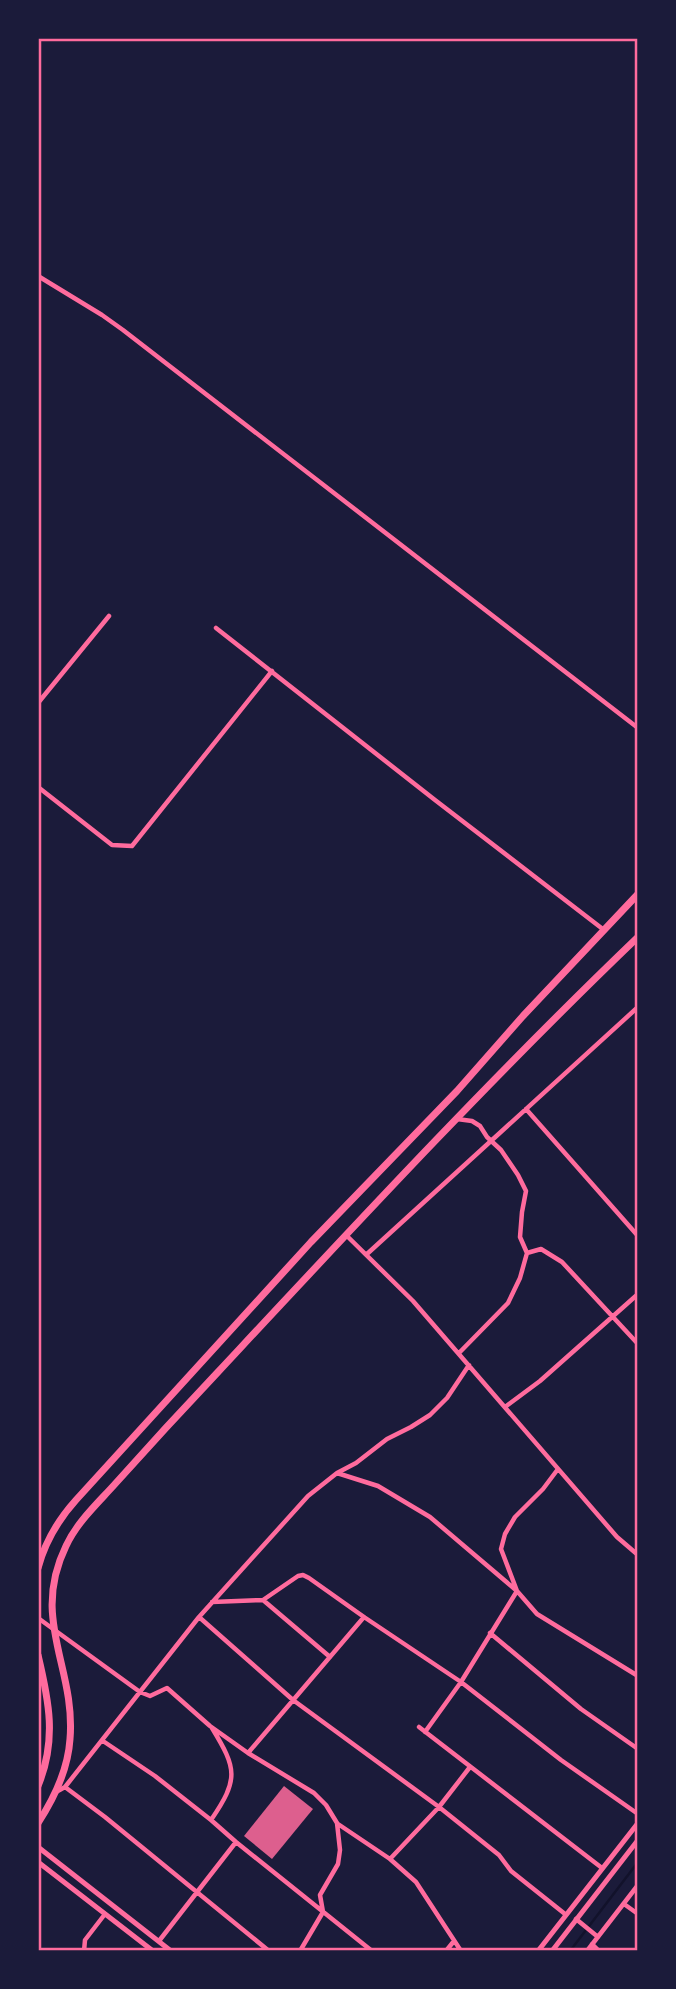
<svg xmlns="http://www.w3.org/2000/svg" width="676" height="1989" font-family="Georgia,serif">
	<rect width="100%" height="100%" fill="#1b1b3a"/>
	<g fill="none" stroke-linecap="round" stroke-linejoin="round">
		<path stroke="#12122b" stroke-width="2.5" d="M 570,1951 L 638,1862"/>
	</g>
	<path fill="#dd5f8e" d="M 284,1786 L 313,1809 L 272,1859 L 244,1836 Z"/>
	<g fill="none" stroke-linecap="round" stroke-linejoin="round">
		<path stroke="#ff6b9d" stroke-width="4.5" d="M 38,276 L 102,315 L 123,330 L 638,728
			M 216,628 L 435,800 L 604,930
			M 38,703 L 109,616
			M 38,787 L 112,845 L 132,846 L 272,671
			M 526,1109 L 638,1236
			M 457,1119 L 472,1121 L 480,1126 L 487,1137 L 501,1150 L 518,1175 L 526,1191 L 522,1212 L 520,1237 L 527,1253 L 520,1278 L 508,1303 L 459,1353
			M 346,1235 L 413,1301 L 617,1537 L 638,1555
			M 527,1253 L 541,1249 L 562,1262 L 638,1344
			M 367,1254 L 638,1007
			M 505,1407 L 540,1381 L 638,1294
			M 337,1473 L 378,1486 L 430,1517 L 517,1591 L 537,1614 L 638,1676
			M 263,1600 L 298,1576 L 303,1575 L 309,1578 L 364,1617 L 461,1682 L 561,1760 L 638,1814
			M 212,1602 L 263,1600 L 330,1657
			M 199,1617 L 293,1700 L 439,1807 L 499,1855 L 511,1871 L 565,1914
			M 38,1618 L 140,1692 L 150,1696 L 167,1688 L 210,1726 L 248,1753 L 314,1793 L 326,1805 L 337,1823 L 340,1850 L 338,1864 L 320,1895 L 323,1912 L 300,1951
			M 490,1633 L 581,1709 L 638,1749
			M 419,1727 L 602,1868
			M 212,1728 C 237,1769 239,1779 211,1820 L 236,1842 L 372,1951
			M 425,1732 L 461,1682 L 517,1591 L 501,1549 L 505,1534 L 515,1517 L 543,1489 L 558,1469
			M 103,1741 L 155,1776 L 211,1820
			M 248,1753 L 364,1617
			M 65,1787 L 105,1817 L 269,1951
			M 56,1792 L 65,1787 L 199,1617 L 308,1496 L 337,1473 L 356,1463 L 387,1439 L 411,1427 L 430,1415 L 447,1398 L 469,1365
			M 338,1824 L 390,1859 L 416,1882 L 461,1951
			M 390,1859 L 439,1807 L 470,1767
			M 624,1904 L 638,1914
			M 576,1919 L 598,1937
			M 159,1941 L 236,1842
			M 592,1944 L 599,1951
			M 84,1951 L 85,1940 L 105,1914
			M 446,1951 L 454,1941
			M 587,1951 L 638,1885"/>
		<path stroke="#ff6b9d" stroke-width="5" d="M 38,1847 L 171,1951
			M 38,1862 L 153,1951
			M 538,1951 L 638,1823
			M 552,1951 L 638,1840"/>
		<path stroke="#ff6b9d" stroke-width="7" d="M 38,1568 C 45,1542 58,1520 76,1500 L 311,1242 L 457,1091 L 523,1016 L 638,894
			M 38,1655 C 49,1701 57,1740 38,1786
			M 38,1823 C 55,1797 68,1770 70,1739 C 76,1667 30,1620 66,1546 C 77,1522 98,1503 115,1484 C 149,1446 183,1409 218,1372 C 355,1225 492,1077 638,937"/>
	</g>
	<rect width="676" height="1989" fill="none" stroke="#1b1b3a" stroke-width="80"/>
	<rect x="40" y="40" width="596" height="1909" fill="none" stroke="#ff6b9d" stroke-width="2.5"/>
</svg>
